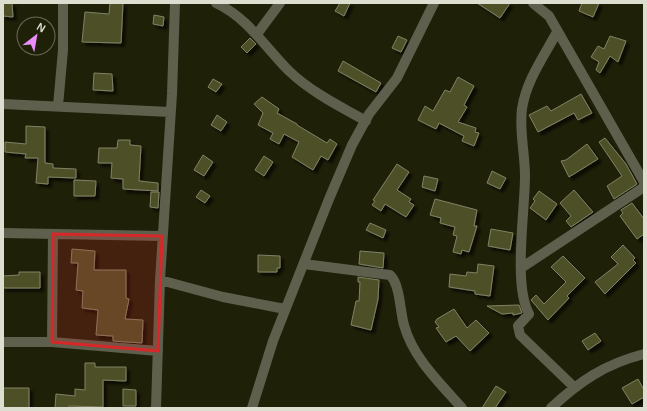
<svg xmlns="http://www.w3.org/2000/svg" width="647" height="411" font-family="Helvetica,sans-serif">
	<defs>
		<filter id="shadow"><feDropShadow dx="3.5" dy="3.5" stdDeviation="1" flood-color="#0009"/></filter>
	</defs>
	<rect width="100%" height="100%" fill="#1f2008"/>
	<path fill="#4e5027" stroke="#808266" filter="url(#shadow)" d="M 3,3 L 12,3 L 13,17 L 3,16 Z
		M 110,3 L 123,3 L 121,43 L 82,42 L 85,12 L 109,14 Z
		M 340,3 L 350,3 L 344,16 L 335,11 Z
		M 477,3 L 510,3 L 500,18 Z
		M 582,3 L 599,3 L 593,17 L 579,11 Z
		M 154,15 L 164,17 L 163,26 L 153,24 Z
		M 398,36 L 407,40 L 401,52 L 392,48 Z
		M 610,36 L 626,41 L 618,62 L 610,56 L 600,73 L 596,70 L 599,62 L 591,57 L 598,46 L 604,49 Z
		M 250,38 L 256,44 L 247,53 L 241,47 Z
		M 343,61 L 381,83 L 376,92 L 338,71 Z
		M 94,73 L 112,74 L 113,91 L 93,90 Z
		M 458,77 L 474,86 L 464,105 L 467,107 L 458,122 L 476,128 L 475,132 L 479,133 L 474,146 L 462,141 L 464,136 L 439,123 L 436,129 L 418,120 L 425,106 L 433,111 L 445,90 L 450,92 Z
		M 213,79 L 222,84 L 216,92 L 208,87 Z
		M 581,94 L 592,113 L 578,120 L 574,113 L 538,132 L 529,115 L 547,106 L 551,111 Z
		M 262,97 L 279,109 L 277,113 L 297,124 L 297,125 L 327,143 L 330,139 L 337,144 L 328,160 L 321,156 L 313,170 L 292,157 L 299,142 L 284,134 L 279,144 L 270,139 L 273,133 L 258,125 L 263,113 L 254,104 Z
		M 217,115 L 227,122 L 221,131 L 211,125 Z
		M 26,126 L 45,127 L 45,163 L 53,164 L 53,168 L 76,169 L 76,178 L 48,177 L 48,184 L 36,183 L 38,158 L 25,158 L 26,154 L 5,152 L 5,142 L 26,144 Z
		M 605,138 L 626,164 L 637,184 L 614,199 L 607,186 L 622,176 L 599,142 Z
		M 118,140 L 130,140 L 130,145 L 141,146 L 139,181 L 158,183 L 158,191 L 123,189 L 123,179 L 111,178 L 112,163 L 98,163 L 99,148 L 117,148 Z
		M 587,144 L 598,159 L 569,177 L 561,161 L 566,160 Z
		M 203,155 L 213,162 L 204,176 L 194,170 Z
		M 264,156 L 273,162 L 264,176 L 255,170 Z
		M 397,164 L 409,172 L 397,190 L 411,199 L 409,202 L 414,205 L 406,217 L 385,204 L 381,211 L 372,205 L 375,201 L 373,200 Z
		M 492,171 L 506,178 L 500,189 L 487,183 Z
		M 424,176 L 438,179 L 435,191 L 422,187 Z
		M 74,180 L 96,181 L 95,196 L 74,196 Z
		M 201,190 L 210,196 L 205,203 L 196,197 Z
		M 574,190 L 593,212 L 571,227 L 566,221 L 571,216 L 560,203 Z
		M 539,191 L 557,204 L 546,220 L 530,208 L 535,201 L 533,199 Z
		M 151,192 L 159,192 L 158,208 L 150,207 Z
		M 435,199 L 477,210 L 474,226 L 477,226 L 469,252 L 462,250 L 461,254 L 453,252 L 457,236 L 453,235 L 455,227 L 440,223 L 441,218 L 430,215 Z
		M 632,203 L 644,219 L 644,234 L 637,239 L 620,216 L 623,213 L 621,210 Z
		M 370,223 L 386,230 L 383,238 L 366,230 Z
		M 491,229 L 513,233 L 510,250 L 488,246 Z
		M 623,245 L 635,258 L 633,260 L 636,263 L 605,294 L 595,282 L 618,264 L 611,257 Z
		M 72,249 L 95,251 L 94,270 L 126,270 L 126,298 L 129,299 L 125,319 L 143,320 L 142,343 L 113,341 L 113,336 L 96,335 L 98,310 L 82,308 L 83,291 L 76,290 L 78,263 L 71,263 Z
		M 360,251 L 384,253 L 383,268 L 359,264 Z
		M 258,255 L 280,256 L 280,268 L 277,268 L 277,272 L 258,272 Z
		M 563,256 L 585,278 L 567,296 L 569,298 L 548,320 L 531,300 L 536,295 L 544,304 L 566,282 L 551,267 Z
		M 478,264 L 494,266 L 490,296 L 475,294 L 475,291 L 449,287 L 450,274 L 466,276 L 467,272 L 477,273 Z
		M 19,272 L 40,272 L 40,288 L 3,288 L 3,276 L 19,275 Z
		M 358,277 L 379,280 L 378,299 L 371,330 L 351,325 L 356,301 L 359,301 L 360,282 L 358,282 Z
		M 519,305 L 522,313 L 513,315 L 513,313 L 502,314 L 487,306 Z
		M 454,309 L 467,328 L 476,320 L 489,333 L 470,351 L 456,336 L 446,342 L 436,328 L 439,327 L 435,322 L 437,319 Z
		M 595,333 L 601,341 L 588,350 L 582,341 Z
		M 85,363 L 95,363 L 95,367 L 126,367 L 126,381 L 103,380 L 103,407 L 69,406 L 69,408 L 55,408 L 56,394 L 75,396 L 75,389 L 85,390 Z
		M 638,379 L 644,390 L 644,397 L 632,404 L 622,388 Z
		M 496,386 L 506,392 L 495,408 L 482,408 Z
		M 3,388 L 29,388 L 29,408 L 3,408 Z
		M 123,389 L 136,390 L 136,406 L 123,406 Z"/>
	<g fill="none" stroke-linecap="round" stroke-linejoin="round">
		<path stroke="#5e5f4d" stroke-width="10" d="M 216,3 C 248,18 265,47 289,71 C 311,92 339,106 366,121
			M 533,3 L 549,16 L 644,182
			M 557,32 C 544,56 526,81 522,109 C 519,131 525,153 525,176 C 525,211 513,285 529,314 L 518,326 L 520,335 L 574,387
			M 257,34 L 280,3
			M 3,104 L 170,112
			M 58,106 L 63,50 L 63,3
			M 3,233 L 162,236
			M 304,264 L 390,275 C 400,284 400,311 404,325 C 413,358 440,383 462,408
			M 521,268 L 644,187
			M 160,280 L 223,297 L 285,309
			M 3,342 L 52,342 L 158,351
			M 52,342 L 53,234
			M 156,408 L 160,280 L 172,94 L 175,3
			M 252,408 L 273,341 L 329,199 L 352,145 L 369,114 L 397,78 L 434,3
			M 551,408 C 580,381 605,364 644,354"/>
	</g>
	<path fill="#d62828" fill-opacity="0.2" stroke="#d62828" stroke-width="3" stroke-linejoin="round" d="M 53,234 L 162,236 L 158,351 L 52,342 Z"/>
	<rect width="647" height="411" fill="none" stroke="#dcdecf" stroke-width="8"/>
	<g transform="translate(36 36) rotate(31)"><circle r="19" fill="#1f2008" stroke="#6b6c58"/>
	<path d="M0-3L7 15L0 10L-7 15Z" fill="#ea8dfd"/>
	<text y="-6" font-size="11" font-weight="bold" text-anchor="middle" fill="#dcdecf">N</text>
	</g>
</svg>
